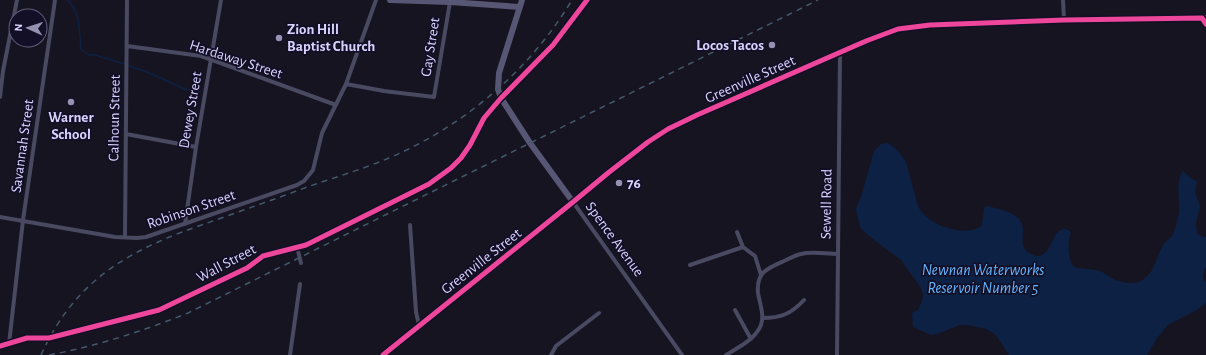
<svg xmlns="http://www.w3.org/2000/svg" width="1206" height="355" font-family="'Alegreya Sans',sans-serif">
	<rect width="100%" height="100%" fill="#161421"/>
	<path fill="#0d2144" d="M 888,143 C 896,148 901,154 906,162 L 918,206 C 927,225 962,237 980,227 L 982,224 L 984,208 L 987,206 C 993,207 1000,209 1005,211 C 1039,222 1010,243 1031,254 C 1046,262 1050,244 1056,234 C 1060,229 1067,226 1071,233 C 1067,240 1068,259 1073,266 C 1076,269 1094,269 1100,271 C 1104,272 1106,275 1110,277 C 1119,283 1136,286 1144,279 C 1155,271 1157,256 1163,245 C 1166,241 1169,239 1172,236 C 1175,231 1178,218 1179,212 C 1180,199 1175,182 1183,171 L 1192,179 L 1197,181 L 1195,192 L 1200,206 L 1196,223 L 1197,233 L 1203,237 L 1206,237 L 1206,267 L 1203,274 L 1203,278 L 1206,283 L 1206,303 L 1195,311 L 1168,325 L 1157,338 L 1147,355 L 1009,355 L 995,334 L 986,329 L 967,325 L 960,325 L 937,334 L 931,335 L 913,327 L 912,313 L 918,310 L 922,301 L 923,294 L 921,288 L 901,260 L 869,236 L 860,227 L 856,210 L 858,203 L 861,197 L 874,151 L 881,144 Z"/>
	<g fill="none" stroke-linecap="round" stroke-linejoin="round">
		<path stroke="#0d2144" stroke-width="1.5" d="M 67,0 C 81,10 79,33 81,49 L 83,51 L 89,55 L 95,55 L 125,64
			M 129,66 L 147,72 L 185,89 L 200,92"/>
		<path stroke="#4a4962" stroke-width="4" d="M 1063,0 L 1064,20
			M 127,46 L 201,56 L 336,105
			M 346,84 L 384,91 L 434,97 L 450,2
			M 0,97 L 3,71 L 17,0
			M 126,134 L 196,147
			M 573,202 L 682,355
			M 0,217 L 115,237 L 137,238 L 146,237 L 297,185 L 304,181 L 313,170 L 322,133 L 346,84 L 376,0
			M 185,224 L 196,147 L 221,0
			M 410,225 L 416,312 L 419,325
			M 737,232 L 743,247
			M 125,237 L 127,0
			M 297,247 L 301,263
			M 690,265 L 743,247 L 755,256 L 761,275
			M 735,310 L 751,339
			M 762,318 C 781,318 791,314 804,300
			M 9,344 L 23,220 L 55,0
			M 0,346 L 27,338 L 49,338 L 159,310 L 247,268 L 263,256 L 306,245 L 429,184 L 451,168 L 461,158 L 470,145 L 484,118 L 501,98 L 553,45 L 587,0
			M 290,355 L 300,284
			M 551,355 L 556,346 L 599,313
			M 726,355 C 737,348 752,341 759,329 C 766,318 760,305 758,293 C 756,272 768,268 784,261 C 789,259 795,255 801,254 C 812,251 826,254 838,254
			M 837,355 L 840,53"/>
		<path stroke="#575674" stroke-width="6" d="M 390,0 L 450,2 L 520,7
			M 522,0 L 499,73 L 498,89 L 501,98 L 530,143 L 573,202"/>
		<path stroke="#5e5373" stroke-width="6" d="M 383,355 L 573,202 L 608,173 L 648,142 L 668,129 L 697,115 L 866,41 L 898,29 L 930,25 L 1064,20 L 1206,18"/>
		<path stroke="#43596b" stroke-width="1.5" stroke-dasharray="6 5" stroke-linecap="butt" d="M 41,355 C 71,289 115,258 182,232 C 224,217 267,202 310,186 C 336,177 363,169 389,158 C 464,126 530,70 572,0
			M 49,355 C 97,346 143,331 188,313 L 818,0"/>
		<defs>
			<path id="cycleway" d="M 0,346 L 27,338 L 49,338 L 159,310 L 247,268 L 263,256 L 306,245 L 429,184 L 451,168 L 461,158 L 470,145 L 484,118 L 501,98 L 553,45 L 587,0
				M 383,355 L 573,202 L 608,173 L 648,142 L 668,129 L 697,115 L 866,41 L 898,29 L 930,25 L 1064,20 L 1202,18 L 1206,24"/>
		</defs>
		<use href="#cycleway" stroke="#130f26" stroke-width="8"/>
		<use href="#cycleway" stroke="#ed469a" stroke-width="5"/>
	</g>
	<g fill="#9591b1" stroke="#130f26" stroke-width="1.5">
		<circle cx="279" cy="38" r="4"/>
		<circle cx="772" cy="45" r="4"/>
		<circle cx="71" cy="102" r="4"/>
		<circle cx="619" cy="183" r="4"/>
	</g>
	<g text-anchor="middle" stroke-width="3.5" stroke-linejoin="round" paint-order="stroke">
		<g font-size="15" font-weight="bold" fill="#d9d4ff" stroke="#130f26" text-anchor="start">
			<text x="287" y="34">Zion Hill<tspan x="287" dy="17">Baptist Church</tspan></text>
			<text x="764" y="50" text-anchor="end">Locos Tacos</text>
			<text x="71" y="122" text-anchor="middle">Warner<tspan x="71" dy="17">School</tspan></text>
			<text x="627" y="188">76</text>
		</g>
		<g font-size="15" fill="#d9d4ff" stroke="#130f26">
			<text transform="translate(430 47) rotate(-81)" y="5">Gay Street</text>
			<text transform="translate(236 59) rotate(18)" y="5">Hardaway Street</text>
			<text transform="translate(750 79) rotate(-24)" y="5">Greenville Street</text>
			<text transform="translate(190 110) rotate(-80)" y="5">Dewey Street</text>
			<text transform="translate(114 118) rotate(-89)" y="5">Calhoun Street</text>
			<text transform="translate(22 146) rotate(-82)" y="5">Savannah Street</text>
			<text transform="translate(826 204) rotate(-89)" y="5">Sewell Road</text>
			<text transform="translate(191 209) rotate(-19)" y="5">Robinson Street</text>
			<text transform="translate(615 239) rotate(54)" y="5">Spence Avenue</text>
			<text transform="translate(481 261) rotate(-38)" y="5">Greenville Street</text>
			<text transform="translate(226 263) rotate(-28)" y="5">Wall Street</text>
		</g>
		<g font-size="16" font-style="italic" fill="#62b6ff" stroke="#130f26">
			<text x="983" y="275">Newnan Waterworks<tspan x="983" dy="18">Reservoir Number 5</tspan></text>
		</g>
	</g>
	<g transform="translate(28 28) rotate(273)"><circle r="19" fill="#130f26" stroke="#625e7d"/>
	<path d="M0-3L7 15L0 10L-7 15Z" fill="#9591b1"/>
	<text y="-6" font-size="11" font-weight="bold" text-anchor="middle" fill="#d9d4ff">N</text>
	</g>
</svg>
